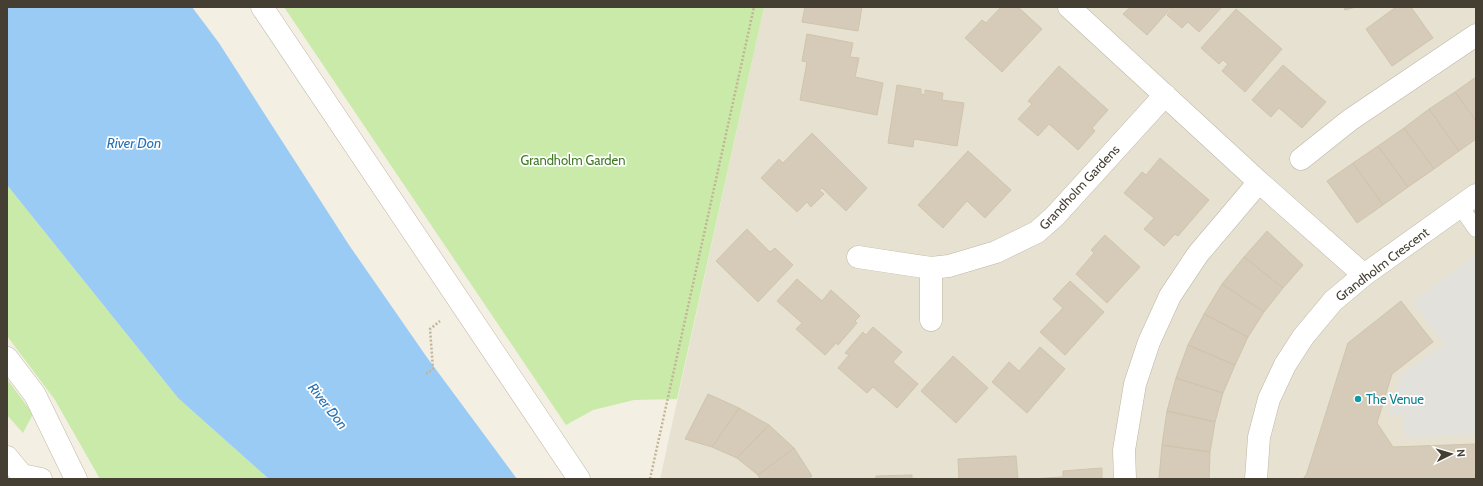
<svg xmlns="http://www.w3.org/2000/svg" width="1483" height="486" font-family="Cabin,sans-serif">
	<rect width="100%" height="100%" fill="#f3efe3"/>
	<path fill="#e7e1d1" d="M 764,7 L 1476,7 L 1476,479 L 660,479 Z"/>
	<path fill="#c9eaa9" d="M 284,7 L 764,7 L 677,399 L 634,400 L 593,410 L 566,425 Z
		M 7,185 L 178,398 L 269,479 L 100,479 L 55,400 L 7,336 Z
		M 7,379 L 33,414 L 23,433 L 7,415 Z"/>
	<path fill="#e3e1dc" d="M 1476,254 L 1476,434 L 1405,438 L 1403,416 L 1388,416 L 1402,374 L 1444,344 L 1412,302 Z"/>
	<path fill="#9acbf5" d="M 7,7 L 192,7 L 219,43 L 349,245 L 426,356 L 517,479 L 269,479 L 178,398 L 7,185 Z"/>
	<path fill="#d5cbb8" stroke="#d0c4ab" d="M 805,7 L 862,7 L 858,31 L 802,22 Z
		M 1001,7 L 1018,7 L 1042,29 L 1002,72 L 965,38 L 982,20 L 986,23 Z
		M 1130,7 L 1222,7 L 1199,32 L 1188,22 L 1182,28 L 1167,15 L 1172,9 L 1171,8 L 1147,35 L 1123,14 Z
		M 1344,7 L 1356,7 L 1345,10 Z
		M 1396,7 L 1411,7 L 1433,38 L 1392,66 L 1366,29 Z
		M 1236,9 L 1282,49 L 1245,92 L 1222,71 L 1228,64 L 1223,60 L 1219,64 L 1201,48 Z
		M 807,34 L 853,43 L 850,57 L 859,58 L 855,77 L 883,83 L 877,115 L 800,100 L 807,62 L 802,61 Z
		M 1283,65 L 1326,102 L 1302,128 L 1279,108 L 1271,117 L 1252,100 Z
		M 1059,66 L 1108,110 L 1092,128 L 1095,131 L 1078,150 L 1049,124 L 1038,136 L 1018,119 L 1032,104 L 1028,101 Z
		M 1476,77 L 1476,121 L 1455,92 Z
		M 897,85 L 921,89 L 921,94 L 925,95 L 925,90 L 943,93 L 942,100 L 964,103 L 957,146 L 914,139 L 913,147 L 888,143 Z
		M 1455,92 L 1476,121 L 1476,139 L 1459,151 L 1429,109 Z
		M 1429,109 L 1459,151 L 1434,169 L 1404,128 Z
		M 1404,128 L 1434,169 L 1408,187 L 1378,146 Z
		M 812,133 L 867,188 L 846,211 L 822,188 L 819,190 L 824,194 L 811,207 L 807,202 L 797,212 L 761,178 L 779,159 L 783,163 Z
		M 1378,146 L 1408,187 L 1383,205 L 1353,163 Z
		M 968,151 L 1011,190 L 985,218 L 967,201 L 943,228 L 918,205 Z
		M 1160,158 L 1209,200 L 1178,236 L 1175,234 L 1164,246 L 1144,229 L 1154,218 L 1124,193 L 1142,172 L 1146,175 Z
		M 1353,163 L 1383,205 L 1357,223 L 1327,181 Z
		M 747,229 L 770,252 L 775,248 L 793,265 L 758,302 L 716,261 Z
		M 1267,231 L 1303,265 L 1283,288 L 1244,257 Z
		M 1105,235 L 1140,267 L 1107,303 L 1076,274 L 1094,253 L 1091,250 Z
		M 1244,257 L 1283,288 L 1264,312 L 1222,284 Z
		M 797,279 L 822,301 L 831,290 L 860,316 L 855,321 L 857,323 L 838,345 L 836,343 L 825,355 L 796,329 L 802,323 L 777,301 Z
		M 1070,281 L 1104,312 L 1065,355 L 1040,332 L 1063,308 L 1053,299 Z
		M 1222,284 L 1264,312 L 1248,337 L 1204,314 Z
		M 1401,301 L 1433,342 L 1392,374 L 1377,423 L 1393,447 L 1476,444 L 1476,479 L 1303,479 L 1305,476 L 1306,476 L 1348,343 Z
		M 1204,314 L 1248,337 L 1235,365 L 1188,345 Z
		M 873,327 L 902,352 L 893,362 L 918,384 L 897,408 L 873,387 L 867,393 L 838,368 L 849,355 L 845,353 L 863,332 L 866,335 Z
		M 1188,345 L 1235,365 L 1223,393 L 1176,378 Z
		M 1040,347 L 1065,369 L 1027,413 L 992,382 L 1009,362 L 1019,371 Z
		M 953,356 L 988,388 L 956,423 L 921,391 Z
		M 1176,378 L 1223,393 L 1215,422 L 1167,411 Z
		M 708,394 L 739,408 L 712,447 L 685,439 Z
		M 739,408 L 769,425 L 737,458 L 712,447 Z
		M 1167,411 L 1215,422 L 1210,452 L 1162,445 Z
		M 769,425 L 794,448 L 758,475 L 737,458 Z
		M 1162,445 L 1210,452 L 1209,479 L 1159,479 Z
		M 794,448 L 812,476 L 808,479 L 760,479 L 758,475 Z
		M 1016,456 L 1018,479 L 959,479 L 958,459 Z
		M 1102,468 L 1102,479 L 1031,479 L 1063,477 L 1063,471 Z
		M 912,475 L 912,479 L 876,479 L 876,476 Z"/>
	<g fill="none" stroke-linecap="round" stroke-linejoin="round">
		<defs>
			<path id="service" d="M 1460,206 L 1476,229"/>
			<path id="minor" d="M 262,7 L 579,479
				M 1069,7 L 1259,182 L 1364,275
				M 1301,159 L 1350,120 L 1476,35
				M 858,257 L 931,268 L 949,266 L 996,252 L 1037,232 L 1055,216 L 1165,95
				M 931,320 L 931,268
				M 7,358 L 35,395 L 76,479
				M 7,457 L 22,475 L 41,479
				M 1125,479 L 1124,450 L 1135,384 L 1149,342 L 1170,296 L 1198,254 L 1259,182
				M 1256,479 L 1259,437 L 1269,399 L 1285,365 L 1303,337 L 1333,301 L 1364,275 L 1476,195"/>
		</defs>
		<use href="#service" stroke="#bfb7a5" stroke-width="17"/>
		<use href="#minor" stroke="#bfb7a5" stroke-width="23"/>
		<path stroke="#c2b496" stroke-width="2.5" stroke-dasharray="2 2" stroke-linecap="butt" d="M 426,374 L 433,369 L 430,329 L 440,321
			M 650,479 L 754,7"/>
		<use href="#service" stroke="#fff" stroke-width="16"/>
		<use href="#minor" stroke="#fff" stroke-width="22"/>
	</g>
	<circle fill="#0f9aa8" stroke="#fff" stroke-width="1.5" cx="1358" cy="399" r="4"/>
	<g text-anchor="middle" stroke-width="3.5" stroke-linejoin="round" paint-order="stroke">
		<g font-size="13" fill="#3f7a23" stroke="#fff">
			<text x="573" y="165">Grandholm Garden</text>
		</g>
		<g font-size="13" fill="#453f33" stroke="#fff">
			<text transform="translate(1079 187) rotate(-47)" y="5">Grandholm Gardens</text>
			<text transform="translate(1382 264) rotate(-37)" y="5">Grandholm Crescent</text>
		</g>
		<g font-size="13" fill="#0d838f" stroke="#fff" text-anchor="start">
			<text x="1366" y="404">The Venue</text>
		</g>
		<g font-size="14" font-style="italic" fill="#2672b7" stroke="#fff">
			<text x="134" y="148">River Don</text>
			<text transform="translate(328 406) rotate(52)" y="5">River Don</text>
		</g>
	</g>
	<rect width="1483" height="486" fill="none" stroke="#453f33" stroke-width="16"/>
	<g transform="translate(1451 454) rotate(85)" stroke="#ffffff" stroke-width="3" paint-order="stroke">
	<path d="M0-3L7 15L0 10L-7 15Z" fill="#453f33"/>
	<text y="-6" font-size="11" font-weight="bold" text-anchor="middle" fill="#453f33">N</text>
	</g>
</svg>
